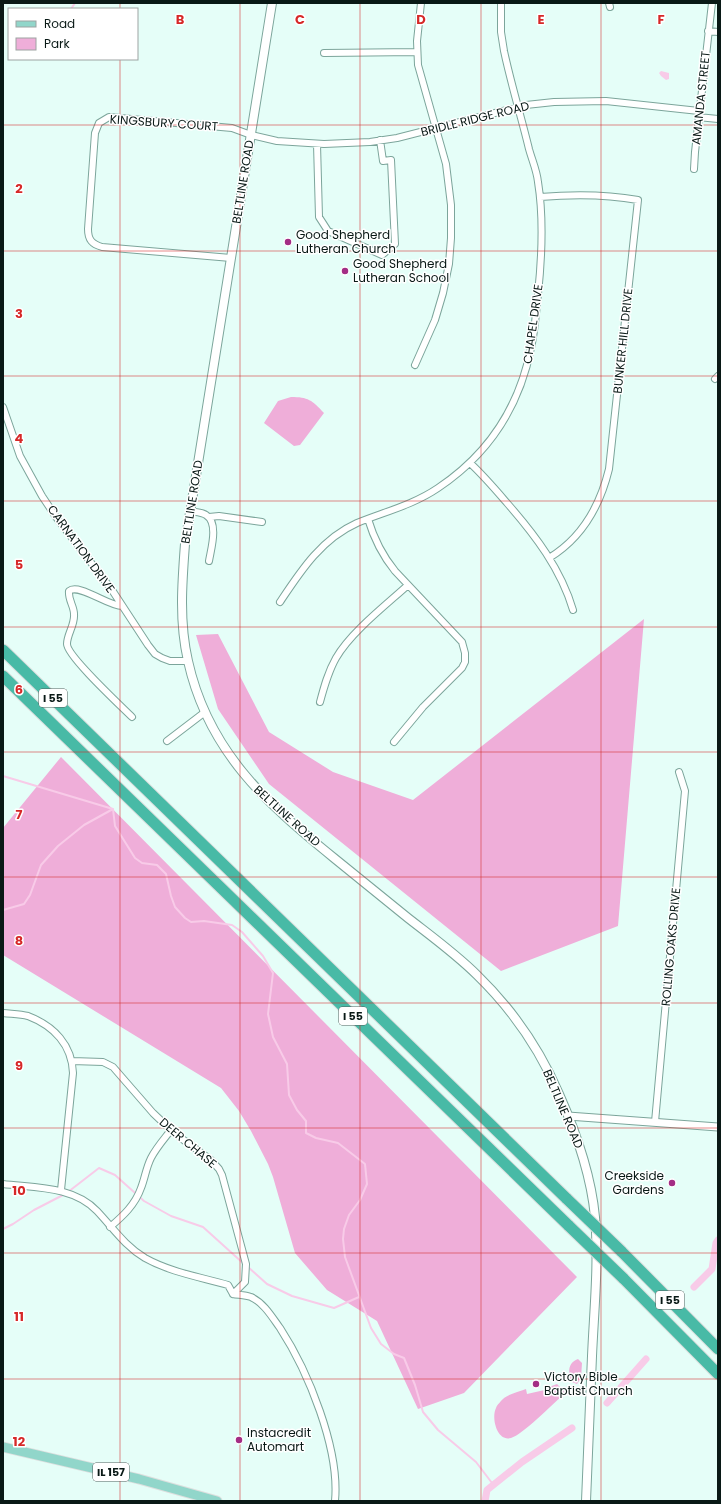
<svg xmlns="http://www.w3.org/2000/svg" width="721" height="1504" font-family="Poppins,sans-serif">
	<rect width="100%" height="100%" fill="#e5fef8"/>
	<path fill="#efaed9" d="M 291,397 C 308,397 312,400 324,413 L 300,445 L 294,446 L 264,423 L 278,401 Z
		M 644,619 L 618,926 L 501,971 L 269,784 L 218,709 L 196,635 L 218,634 L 269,732 L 333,772 L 413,800 Z
		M 61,757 L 577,1277 L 464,1393 L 418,1409 L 377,1321 L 327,1290 L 295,1253 L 273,1177 L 268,1164 L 251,1131 L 239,1111 L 221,1088 L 3,955 L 3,828 Z
		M 578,1359 L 582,1363 L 581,1378 L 577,1384 L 572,1382 C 568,1374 567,1363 578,1359 Z
		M 557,1384 L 564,1391 L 563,1395 C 553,1404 522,1435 511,1438 C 497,1442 491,1418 496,1408 C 497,1405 501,1401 503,1399 C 508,1394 519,1392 526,1389 L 527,1394 L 549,1389 L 549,1387 Z"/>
	<path fill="#f8cbe8" d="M 661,71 L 669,73 L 669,79 L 666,80 L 661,76 L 659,73 Z"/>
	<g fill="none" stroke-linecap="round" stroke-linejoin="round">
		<path stroke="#f8cbe8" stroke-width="2" d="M 71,9 L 75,3
			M 3,776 L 113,809
			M 113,809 L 115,826 L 135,858 L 142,863 L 157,865 L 166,874 L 171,896 L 175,907 L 185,918 L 191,922 L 204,921 L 232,925 L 242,932 L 263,956 L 273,973 L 268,1014 L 273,1037 L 287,1064 L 289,1095 L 297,1110 L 306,1121 L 306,1133 L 316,1138 L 338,1143 L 365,1164 L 367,1184 L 360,1200 L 349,1215 L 344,1229 L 343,1239 L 345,1257 L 371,1328 L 381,1344 L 394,1354 L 404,1358 L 415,1385 L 423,1412 L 438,1430 L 476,1462 L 492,1483
			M 3,910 L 24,904 L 30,895 L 41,865 L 58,846 L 84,825 L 113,809
			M 68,1192 L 99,1168 L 115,1175 L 144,1201 L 171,1216 L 203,1227 L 244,1264
			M 3,1229 L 13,1224 L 34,1210 L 65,1194
			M 248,1267 L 267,1284 L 292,1296 L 334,1308 L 359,1297"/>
		<path stroke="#f8cbe8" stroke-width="7" d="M 694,1287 L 712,1269 L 716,1243 L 718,1240
			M 607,1403 L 646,1359
			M 485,1501 L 487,1490 L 522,1462 L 572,1428"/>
		<defs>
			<path id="minor" d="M 609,3 L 610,7
				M 708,31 L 718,32
				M 324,53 L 417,52
				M 698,117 L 718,119
				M 317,144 L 319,217 L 328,231 L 382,255 L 395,244 L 391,160 L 383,161 L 380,140
				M 694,169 L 695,152 L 712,3
				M 540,197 C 574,194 605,194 638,200 L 609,469 C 600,506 582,538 549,558
				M 231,258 L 102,247 C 92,244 88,240 88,229 L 95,133 L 99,123 L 109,117 L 232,128 L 251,135 L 277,141 L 324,144 L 370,142 L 397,138 L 526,105 L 554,102 L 606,101 L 699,111
				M 415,365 L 435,320 L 443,293 L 449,264 L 451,238 L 451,205 L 446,164 L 418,65 L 417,41 L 421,3
				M 715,379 L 718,376
				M 3,407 L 20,456 L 42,496 L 56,517 L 112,590 L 148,645 L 155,654 L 162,658 L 170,661 L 188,661
				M 470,463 C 484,476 495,489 507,503 C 535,535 561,569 573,610
				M 190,511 C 195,512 202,512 206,515 C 219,523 211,549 209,561
				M 209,517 L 219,516 L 262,522
				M 368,519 C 374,539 382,555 395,571 L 462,642 L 465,653 L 465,662 L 462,668 L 423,707 L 394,742
				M 280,602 C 300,572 321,539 357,523 C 384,512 413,505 438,488 C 489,454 519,408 531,348 C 535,330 536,312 538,294 C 542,256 544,219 538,182 C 537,171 532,160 529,149 C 521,116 511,84 504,51 L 501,32 L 501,3
				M 122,606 C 108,606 79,583 69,591 C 68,600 74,606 74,614 C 75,625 67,634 67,644 C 67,656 121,706 132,717
				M 320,702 C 324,687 328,672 336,658 C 351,632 386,605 408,585
				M 167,741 L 205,712
				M 3,1013 C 11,1014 20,1014 28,1016 C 54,1026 72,1045 73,1073 L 61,1190
				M 72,1061 L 103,1062 L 113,1067 L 153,1113 L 174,1133 L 211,1160 L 219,1169 L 222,1175 L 246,1264 L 245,1282 L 233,1294
				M 655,1122 L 685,791 L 679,772
				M 3,1184 C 35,1188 73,1186 97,1211 C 113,1228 125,1246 145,1258 C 170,1272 200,1277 228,1285 L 233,1294
				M 110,1227 C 123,1216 135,1205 141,1188 C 145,1178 146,1168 151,1158 C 156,1148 164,1139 171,1130
				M 233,1294 C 238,1295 245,1295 251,1297 C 264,1303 272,1317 280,1328 C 308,1371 340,1449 335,1501"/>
			<path id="tertiary" d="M 568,1116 L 718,1127"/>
			<path id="secondary" d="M 272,3 L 185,544 C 182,583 179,622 188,661 C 208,751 266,803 334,858 C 359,878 383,898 408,918 C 431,936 456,954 477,975 C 511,1008 540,1050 559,1094 C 576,1132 591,1174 595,1217 C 599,1263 594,1310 592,1356 C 590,1404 588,1453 586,1501"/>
			<path id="primary" d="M 3,1447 L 139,1479 L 217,1501"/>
			<path id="motorway" d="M 3,650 L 567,1199
				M 3,676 L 569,1226
				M 621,1251 L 718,1349
				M 623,1278 L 718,1374"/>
		</defs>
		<use href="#minor" stroke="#7ca59b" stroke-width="8"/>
		<use href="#tertiary" stroke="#7ca59b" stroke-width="9"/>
		<use href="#secondary" stroke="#7ca59b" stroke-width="10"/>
		<use href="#primary" stroke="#dddfde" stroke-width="11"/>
		<use href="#motorway" stroke="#dddfde" stroke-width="13"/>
		<use href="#minor" stroke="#fff" stroke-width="6"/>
		<use href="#tertiary" stroke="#fff" stroke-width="7"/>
		<use href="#secondary" stroke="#fff" stroke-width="8"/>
		<use href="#primary" stroke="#91d6ca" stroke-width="9"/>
		<use href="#motorway" stroke="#48baa6" stroke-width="11"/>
		<defs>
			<path id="motorway-bridge" d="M 567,1199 L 621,1251
				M 569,1226 L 623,1278"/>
		</defs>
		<use href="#motorway-bridge" stroke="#dddfde" stroke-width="13" stroke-linecap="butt"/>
		<use href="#motorway-bridge" stroke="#48baa6" stroke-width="11"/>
	</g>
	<path fill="none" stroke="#d62828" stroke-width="1" stroke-opacity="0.55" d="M 120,3 L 120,9M 240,3 L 240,1501M 360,3 L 360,1501M 481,3 L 481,1501M 601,3 L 601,1501M 120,59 L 120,1501M 3,125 L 718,125M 3,251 L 718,251M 3,376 L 718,376M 3,501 L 718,501M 3,627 L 718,627M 3,752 L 718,752M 3,877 L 718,877M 3,1003 L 718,1003M 3,1128 L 718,1128M 3,1253 L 718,1253M 3,1379 L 718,1379"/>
	<g fill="#a32d85" stroke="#fff" stroke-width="1.5">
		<circle cx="288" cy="242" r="4"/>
		<circle cx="345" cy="271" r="4"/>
		<circle cx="672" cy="1183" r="4"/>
		<circle cx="536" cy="1384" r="4"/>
		<circle cx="239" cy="1440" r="4"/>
	</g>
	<g text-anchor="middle" stroke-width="3" stroke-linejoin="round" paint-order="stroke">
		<g fill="#fff" stroke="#535e5c" stroke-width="1">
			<rect x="39" y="689" width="28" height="18" rx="3"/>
			<rect x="339" y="1007" width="28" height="18" rx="3"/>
			<rect x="656" y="1291" width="28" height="18" rx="3"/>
			<rect x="93" y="1463" width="36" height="18" rx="3"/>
		</g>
		<g font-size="11" font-weight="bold" fill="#091916">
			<text x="53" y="702">I 55</text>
			<text x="353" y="1020">I 55</text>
			<text x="670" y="1304">I 55</text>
			<text x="111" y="1476">IL 157</text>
		</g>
		<g font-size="12" fill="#091916" stroke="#fff">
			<text transform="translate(701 98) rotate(-84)" y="4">AMANDA STREET</text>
			<text transform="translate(475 119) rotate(-14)" y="4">BRIDLE RIDGE ROAD</text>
			<text transform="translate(164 123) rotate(4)" y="4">KINGSBURY COURT</text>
			<text transform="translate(243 182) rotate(-81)" y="4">BELTLINE ROAD</text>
			<text transform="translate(533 324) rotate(-82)" y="4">CHAPEL DRIVE</text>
			<text transform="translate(623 341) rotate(-84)" y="4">BUNKER HILL DRIVE</text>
			<text transform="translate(192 502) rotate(-81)" y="4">BELTLINE ROAD</text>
			<text transform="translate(81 549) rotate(54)" y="4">CARNATION DRIVE</text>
			<text transform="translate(287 816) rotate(42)" y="4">BELTLINE ROAD</text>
			<text transform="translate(671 947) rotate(-85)" y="4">ROLLING OAKS DRIVE</text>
			<text transform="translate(563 1109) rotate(67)" y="4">BELTLINE ROAD</text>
			<text transform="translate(188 1143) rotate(40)" y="4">DEER CHASE</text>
		</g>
		<g font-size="12" fill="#091916" stroke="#fff" text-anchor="start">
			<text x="296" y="239">Good Shepherd<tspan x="296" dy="14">Lutheran Church</tspan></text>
			<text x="353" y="268">Good Shepherd<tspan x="353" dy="14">Lutheran School</tspan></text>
			<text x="664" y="1180" text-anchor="end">Creekside<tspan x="664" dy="14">Gardens</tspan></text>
			<text x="544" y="1381">Victory Bible<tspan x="544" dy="14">Baptist Church</tspan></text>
			<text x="247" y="1437">Instacredit<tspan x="247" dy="14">Automart</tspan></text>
		</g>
	</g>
	<g font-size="13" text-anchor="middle" font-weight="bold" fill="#d62828" stroke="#fff" stroke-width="3" stroke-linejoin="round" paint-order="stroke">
		<text x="180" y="24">B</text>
		<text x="300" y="24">C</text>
		<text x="421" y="24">D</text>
		<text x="541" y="24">E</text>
		<text x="661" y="24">F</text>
		<text x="19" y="193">2</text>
		<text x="19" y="318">3</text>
		<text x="19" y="443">4</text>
		<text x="19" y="569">5</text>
		<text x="19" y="694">6</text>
		<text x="19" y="819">7</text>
		<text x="19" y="945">8</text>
		<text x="19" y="1070">9</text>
		<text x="19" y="1195">10</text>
		<text x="19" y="1321">11</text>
		<text x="19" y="1446">12</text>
	</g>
	<rect width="721" height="1504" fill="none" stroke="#091916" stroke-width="8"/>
	<rect x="8" y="8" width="130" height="52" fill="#ffffff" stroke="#9da3a2"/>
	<rect x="16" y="21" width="20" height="6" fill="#91d6ca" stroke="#9da3a2"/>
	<text x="44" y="28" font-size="12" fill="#091916">Road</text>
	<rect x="16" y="38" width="20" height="12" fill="#efaed9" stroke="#9da3a2"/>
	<text x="44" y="48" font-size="12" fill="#091916">Park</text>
</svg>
